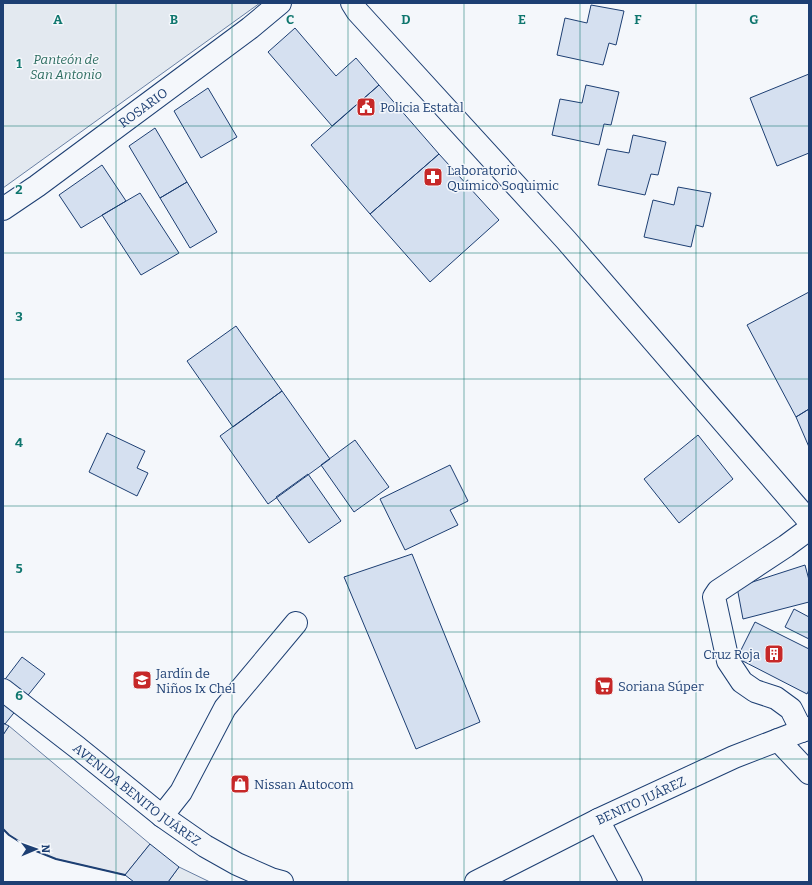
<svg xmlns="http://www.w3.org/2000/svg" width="812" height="885" font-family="Bitter,serif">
	<rect width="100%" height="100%" fill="#f4f7fb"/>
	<path fill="#e3e9f0" stroke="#687fa3" d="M 3,3 L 260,3 L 3,188 Z
		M 179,867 L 210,882 L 168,882 Z"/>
	<path fill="#e3e8f0" stroke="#687fa3" d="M 9,726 L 150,844 L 125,875 L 56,859 L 31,849 L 9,835 L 3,829 L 3,735 Z"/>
	<path fill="#d5e0f0" stroke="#1d3f73" d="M 591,5 L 624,11 L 616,45 L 609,43 L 603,65 L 557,55 L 565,18 L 587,23 Z
		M 295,28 L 336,76 L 356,58 L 379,85 L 332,126 L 268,52 Z
		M 809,74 L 809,153 L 777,166 L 750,98 Z
		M 379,85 L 439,154 L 370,214 L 311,145 Z
		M 586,85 L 619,92 L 611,125 L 604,124 L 599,145 L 552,135 L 560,99 L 582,103 Z
		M 208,88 L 237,137 L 201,158 L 174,111 Z
		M 155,128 L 187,182 L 160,198 L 129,146 Z
		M 633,135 L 666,142 L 658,175 L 651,174 L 645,195 L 598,185 L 607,149 L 629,153 Z
		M 439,154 L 499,220 L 430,282 L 370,214 Z
		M 102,165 L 126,201 L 81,228 L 59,195 Z
		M 187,182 L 217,232 L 190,248 L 160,198 Z
		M 678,187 L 711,193 L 703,227 L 696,225 L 691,247 L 644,237 L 653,200 L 674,205 Z
		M 140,193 L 179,253 L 141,275 L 102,215 Z
		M 809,292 L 809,409 L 796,417 L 747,325 Z
		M 236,326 L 282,391 L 233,427 L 187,361 Z
		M 282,391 L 330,459 L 268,504 L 220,436 Z
		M 809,409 L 809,447 L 796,417 Z
		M 107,433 L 145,451 L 137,468 L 148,473 L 137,496 L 89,472 Z
		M 698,435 L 733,479 L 679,523 L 644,479 Z
		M 355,440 L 389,487 L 354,512 L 321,465 Z
		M 450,465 L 468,501 L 450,510 L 458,525 L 405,550 L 380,499 Z
		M 308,474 L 341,521 L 309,543 L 276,497 Z
		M 412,554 L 480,722 L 416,749 L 344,577 Z
		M 805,565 L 809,580 L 809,602 L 743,619 L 737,587 Z
		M 794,609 L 809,617 L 809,639 L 785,627 Z
		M 755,622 L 809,649 L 809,690 L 807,694 L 737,658 Z
		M 22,657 L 45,674 L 5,724 L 3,723 L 3,682 Z
		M 3,723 L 9,726 L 3,735 Z
		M 150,844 L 179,867 L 168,882 L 134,882 L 125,875 Z"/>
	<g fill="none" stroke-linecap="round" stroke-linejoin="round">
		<defs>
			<g id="minor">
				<path id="s1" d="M 3,209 L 37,186 L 250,28 L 280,3"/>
				<path id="s2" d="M 3,690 L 78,748 L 162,816 L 205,846 L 237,864 L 271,879 L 282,882"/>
				<path d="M 802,731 L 791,709 L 776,698 L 755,691 L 742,682 L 728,661 L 714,597 L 718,591 L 786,546 L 809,529"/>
				<path d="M 778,740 L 809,773"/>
				<path d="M 162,816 L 181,792 L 225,708 L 296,623"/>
				<path d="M 598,820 L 631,882"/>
			</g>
			<g id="major">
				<path d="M 352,3 L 357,11 L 566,240 L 809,521"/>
				<path id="s3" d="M 476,882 L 598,820 L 734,757 L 809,728"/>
			</g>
		</defs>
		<use href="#minor" stroke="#1d3f73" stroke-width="24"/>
		<use href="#major" stroke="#1d3f73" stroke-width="24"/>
		<use href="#minor" stroke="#f4f7fb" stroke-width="22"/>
		<use href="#major" stroke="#f4f7fb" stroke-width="22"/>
		<path stroke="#1d3f73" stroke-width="2" d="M 3,829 L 9,835 L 31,849 L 56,859 L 125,875"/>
	</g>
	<path fill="none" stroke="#0f766e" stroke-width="1" stroke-opacity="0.55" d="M 116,3 L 116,882M 232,3 L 232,882M 348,3 L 348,882M 464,3 L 464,882M 580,3 L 580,882M 696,3 L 696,882M 3,126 L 809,126M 3,253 L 809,253M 3,379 L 809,379M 3,506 L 809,506M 3,632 L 809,632M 3,759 L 809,759"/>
	<defs>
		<symbol id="civic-square" viewBox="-11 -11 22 22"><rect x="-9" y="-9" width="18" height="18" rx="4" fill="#c62828" stroke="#f4f7fb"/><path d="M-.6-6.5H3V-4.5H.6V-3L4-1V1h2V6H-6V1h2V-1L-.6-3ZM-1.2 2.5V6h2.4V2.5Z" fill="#fff"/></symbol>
		<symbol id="pharmacy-square" viewBox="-11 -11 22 22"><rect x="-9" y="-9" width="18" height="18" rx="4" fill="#c62828" stroke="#f4f7fb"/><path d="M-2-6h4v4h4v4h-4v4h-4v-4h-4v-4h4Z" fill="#fff"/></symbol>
		<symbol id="building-square" viewBox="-11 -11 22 22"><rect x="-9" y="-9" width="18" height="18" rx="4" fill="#c62828" stroke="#f4f7fb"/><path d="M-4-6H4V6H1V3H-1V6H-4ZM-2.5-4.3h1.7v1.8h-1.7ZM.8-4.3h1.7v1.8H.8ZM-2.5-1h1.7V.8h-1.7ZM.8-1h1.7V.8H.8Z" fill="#fff"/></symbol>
		<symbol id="school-square" viewBox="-11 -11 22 22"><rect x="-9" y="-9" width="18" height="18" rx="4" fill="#c62828" stroke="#f4f7fb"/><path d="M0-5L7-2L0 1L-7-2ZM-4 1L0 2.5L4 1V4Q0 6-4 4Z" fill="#fff"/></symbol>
		<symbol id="supermarket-square" viewBox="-11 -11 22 22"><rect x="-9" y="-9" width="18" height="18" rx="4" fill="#c62828" stroke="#f4f7fb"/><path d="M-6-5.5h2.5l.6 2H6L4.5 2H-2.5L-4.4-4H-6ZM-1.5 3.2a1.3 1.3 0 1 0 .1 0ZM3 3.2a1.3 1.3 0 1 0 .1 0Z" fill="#fff"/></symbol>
		<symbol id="shop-square" viewBox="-11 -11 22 22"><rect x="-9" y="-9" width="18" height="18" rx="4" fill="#c62828" stroke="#f4f7fb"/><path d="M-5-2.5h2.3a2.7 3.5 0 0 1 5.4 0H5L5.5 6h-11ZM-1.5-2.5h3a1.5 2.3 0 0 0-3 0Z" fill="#fff"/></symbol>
	</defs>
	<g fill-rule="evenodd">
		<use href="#civic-square" x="355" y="96" width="22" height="22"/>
		<use href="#pharmacy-square" x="422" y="166" width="22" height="22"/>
		<use href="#building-square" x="763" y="643" width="22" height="22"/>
		<use href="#school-square" x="131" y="669" width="22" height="22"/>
		<use href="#supermarket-square" x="593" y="675" width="22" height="22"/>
		<use href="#shop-square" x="229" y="773" width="22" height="22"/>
	</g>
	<g text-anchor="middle" stroke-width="3" stroke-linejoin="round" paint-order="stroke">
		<g font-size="13" font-style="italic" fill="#2c6c60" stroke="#f4f7fb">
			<text x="66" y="64">Panteón de<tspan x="66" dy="15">San Antonio</tspan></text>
		</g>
		<g font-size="13" fill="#1d3f73" stroke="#f4f7fb" text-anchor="start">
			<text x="380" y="112">Policia Estatal</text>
			<text x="447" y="175">Laboratorio<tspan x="447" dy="15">Químico Soquimic</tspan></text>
			<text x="760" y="659" text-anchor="end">Cruz Roja</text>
			<text x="156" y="678">Jardín de<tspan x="156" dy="15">Niños Ix Chel</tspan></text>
			<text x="618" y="691">Soriana Súper</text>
			<text x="254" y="789">Nissan Autocom</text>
		</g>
		<g font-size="13" fill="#1d3f73" stroke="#f4f7fb">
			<text dy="5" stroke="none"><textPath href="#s1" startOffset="173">ROSARIO</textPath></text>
			<text dy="5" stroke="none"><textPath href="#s2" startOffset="170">AVENIDA BENITO JUÁREZ</textPath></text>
			<text dy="5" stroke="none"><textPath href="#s3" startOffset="184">BENITO JUÁREZ</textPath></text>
		</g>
	</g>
	<g font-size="13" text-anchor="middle" font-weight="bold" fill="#0f766e" stroke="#f4f7fb" stroke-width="3" stroke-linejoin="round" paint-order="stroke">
		<text x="58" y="24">A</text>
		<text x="174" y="24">B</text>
		<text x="290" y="24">C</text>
		<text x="406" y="24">D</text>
		<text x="522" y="24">E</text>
		<text x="638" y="24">F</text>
		<text x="754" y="24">G</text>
		<text x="19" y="68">1</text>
		<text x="19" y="194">2</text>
		<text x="19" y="321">3</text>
		<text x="19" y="447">4</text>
		<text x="19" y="573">5</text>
		<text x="19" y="700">6</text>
	</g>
	<rect width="812" height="885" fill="none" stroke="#1d3f73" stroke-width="8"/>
	<g transform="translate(36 849) rotate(88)" stroke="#f4f7fb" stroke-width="3" paint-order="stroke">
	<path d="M0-3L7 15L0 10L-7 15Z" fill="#1d3f73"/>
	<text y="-6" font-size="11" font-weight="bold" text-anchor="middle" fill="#1d3f73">N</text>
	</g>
</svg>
